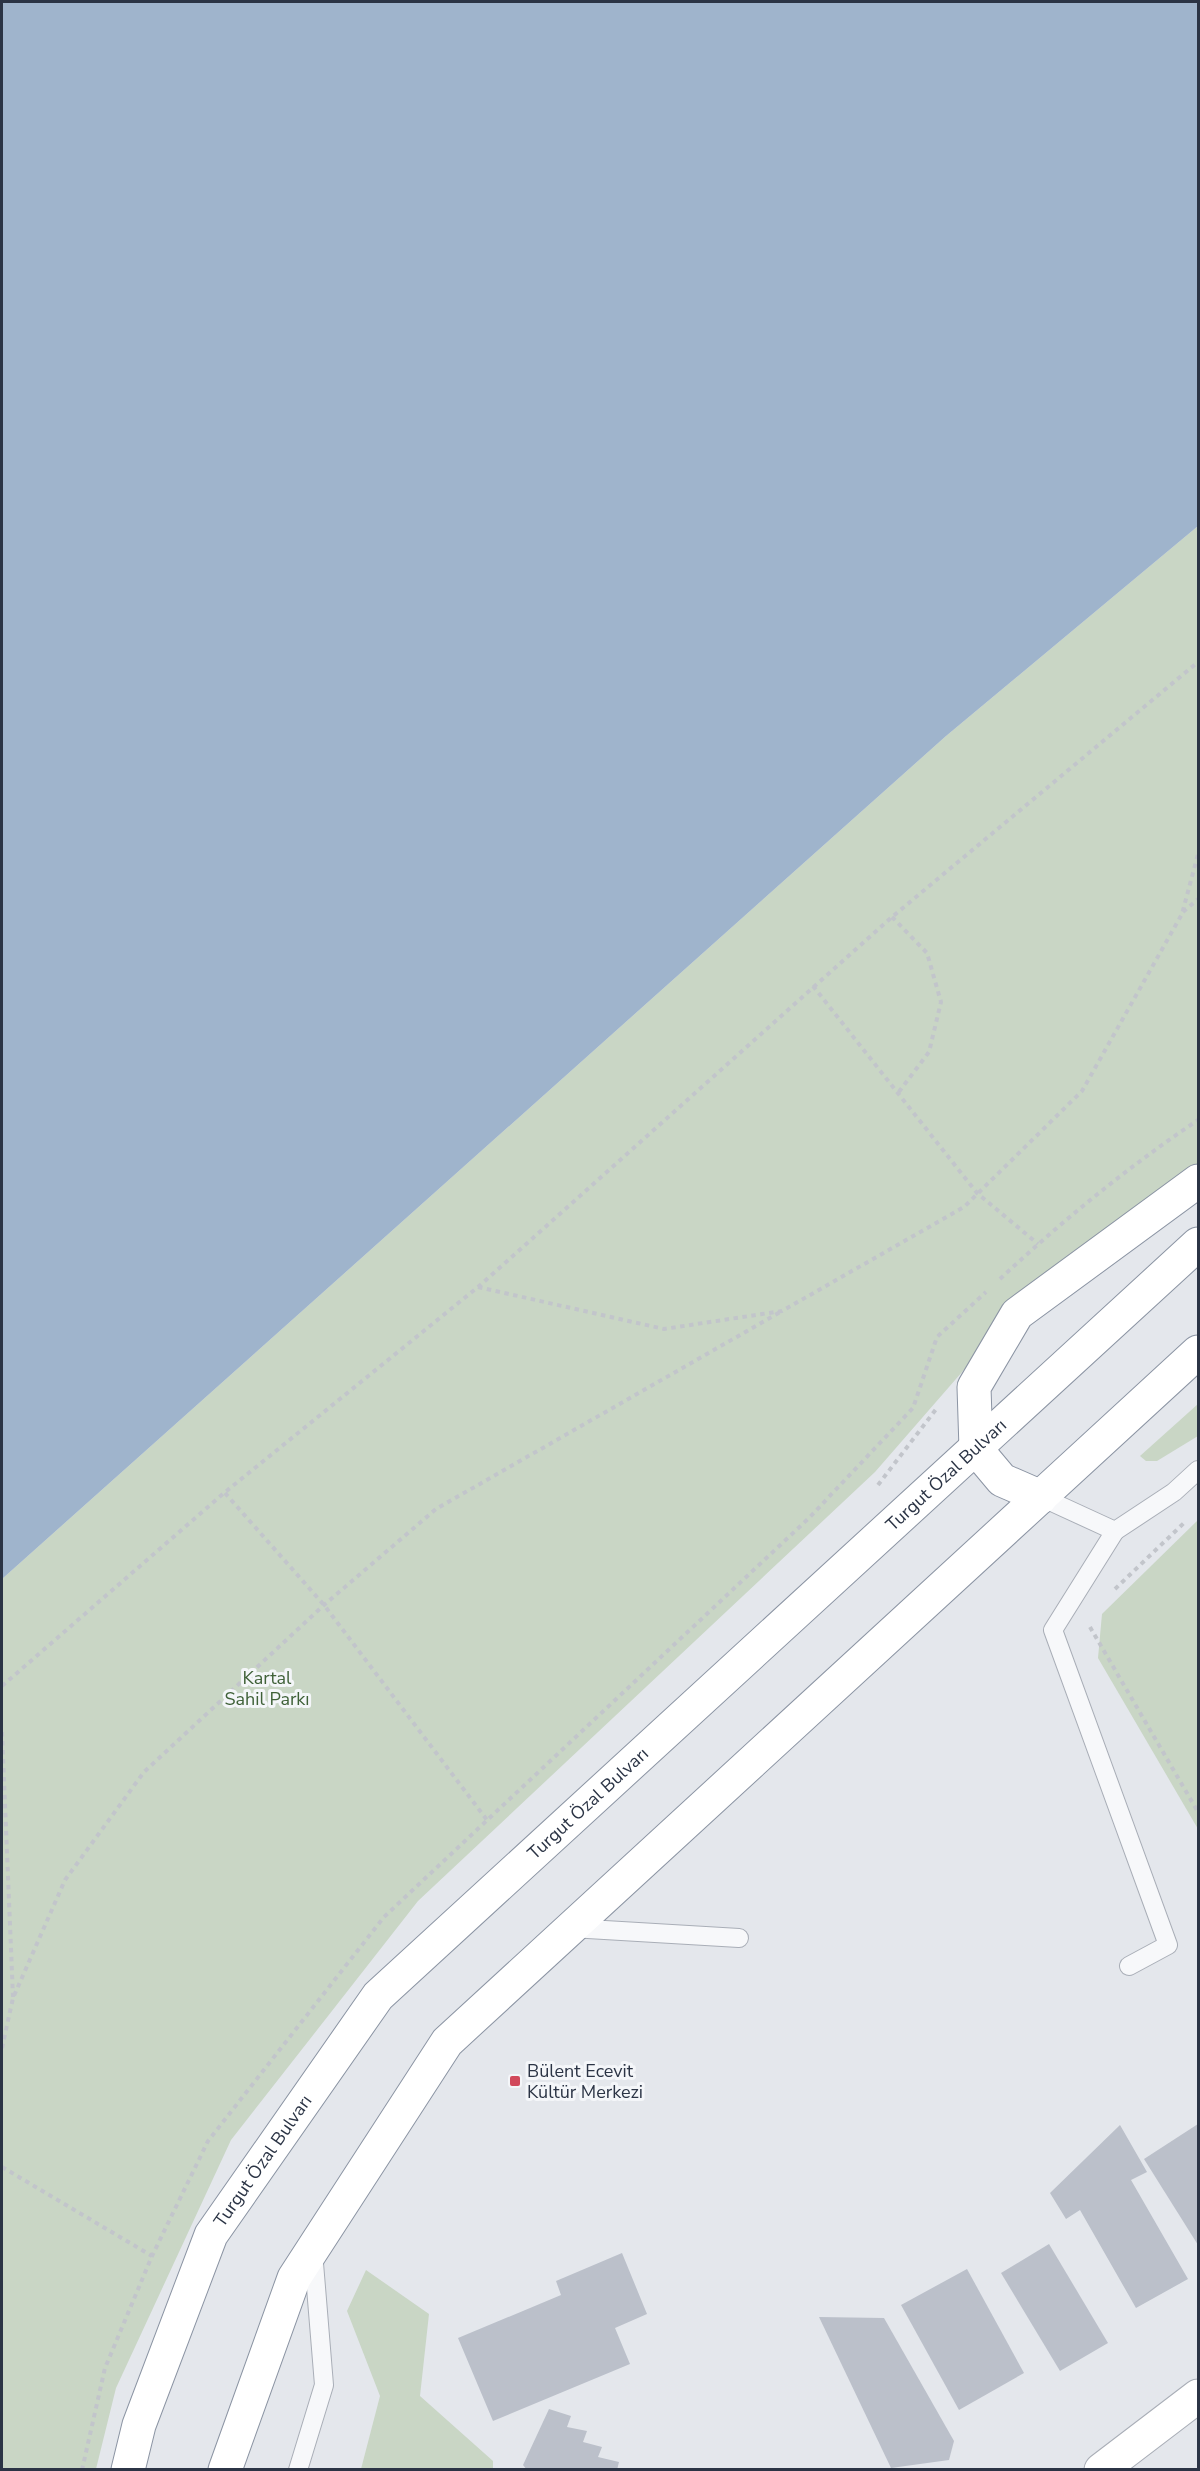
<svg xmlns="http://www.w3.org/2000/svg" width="1200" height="2471" font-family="'Nunito Sans',sans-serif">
	<rect width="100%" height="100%" fill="#e4e7ec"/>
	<g fill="#c9d6c5">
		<path d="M1198 526V1186L996 1333 875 1472 418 1901 231 2140 116 2388 96 2469H2V1579L946 736Z"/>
		<path d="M1198 1404V1436L1157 1461H1146L1140 1456Z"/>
		<path d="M1198 1520V1829L1098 1658 1102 1614Z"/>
		<path d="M366 2270 429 2314 420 2396 493 2461V2469H361L380 2396 347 2311Z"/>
	</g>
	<path fill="#9fb4cc" d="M2 2H1198V526L946 736 2 1579Z"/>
	<g fill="#bbc0ca">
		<path d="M1198 2124V2245L1144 2159Z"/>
		<path d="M1120 2125 1147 2172 1131 2180 1188 2279 1136 2308 1080 2210 1066 2219 1050 2193Z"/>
		<path d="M1049 2244 1108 2343 1060 2371 1001 2273Z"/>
		<path d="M622 2253 647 2314 615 2328 630 2364 493 2421 458 2338 561 2295 556 2281Z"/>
		<path d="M967 2269 1024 2373 959 2410 901 2305Z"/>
		<path d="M819 2317 884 2318 954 2441 949 2460 891 2468Z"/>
		<path d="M549 2409 571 2416 567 2427 587 2431 583 2442 602 2447 598 2457 619 2462 617 2470H527L523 2465Z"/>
	</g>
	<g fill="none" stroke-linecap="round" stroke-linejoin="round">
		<g stroke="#a9aeb7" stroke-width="20">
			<g id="lane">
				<path d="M1041 1497 1115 1531 1174 1492 1198 1470"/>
				<path d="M1115 1531 1053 1630 1168 1945 1129 1966"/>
				<path d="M571 1928 739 1938"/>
				<path d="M298 2470 324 2385 313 2251"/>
			</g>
		</g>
		<g stroke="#a9aeb7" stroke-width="35">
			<path id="secondary" d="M1101 2470 1198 2396"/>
		</g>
		<g stroke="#8b94a3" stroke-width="35">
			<g id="highway">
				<path d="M1041 1497 1002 1480 976 1449 974 1387 1017 1314 1198 1181"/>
				<path id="s1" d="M128 2470 139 2425 211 2235 378 1996 1198 1244"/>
				<path d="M225 2470 294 2278 447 2042 1198 1352"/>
			</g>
		</g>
		<g stroke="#c2c5cb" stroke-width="4" stroke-dasharray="4.5 4.5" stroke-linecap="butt">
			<path d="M1183 912 1198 899"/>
			<path d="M892 917 927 953 941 1002 929 1052 898 1093"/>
			<path d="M813 986 977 1193 1038 1244"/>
			<path d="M1000 1279C1062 1221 1128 1167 1198 1120"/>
			<path d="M478 1287 664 1329 782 1311 964 1207 1082 1091 1182 914 1198 854"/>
			<path d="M878 1485 937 1408"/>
			<path d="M225 1493 324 1605 487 1820"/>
			<path d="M1115 1589 1186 1521"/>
			<path d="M1090 1627 1198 1812"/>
			<path d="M2 1686 224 1493 478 1287 892 917 1198 662"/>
			<path d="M2 1732 13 1997"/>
			<path d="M2 2048 13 1998 65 1880 144 1772 324 1605 436 1509 782 1311"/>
			<path d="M2 2167 152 2256"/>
			<path d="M82 2470 105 2368 152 2256 208 2141 384 1917 809 1518 913 1408 937 1337 986 1292"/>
		</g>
		<use href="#lane" stroke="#f7f8fa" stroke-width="18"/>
		<use href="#secondary" stroke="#fff" stroke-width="33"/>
		<use href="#highway" stroke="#fff" stroke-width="33"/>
	</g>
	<rect fill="#d1495b" stroke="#f4f6f9" stroke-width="2" x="509" y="2075" width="12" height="12" rx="3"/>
	<g text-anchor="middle" stroke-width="6" stroke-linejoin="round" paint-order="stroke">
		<g font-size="18" fill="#2b3445" stroke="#f4f6f9">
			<text dy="6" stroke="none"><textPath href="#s1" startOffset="1312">Turgut Özal Bulvarı</textPath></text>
			<text dy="6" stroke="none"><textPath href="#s1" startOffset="826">Turgut Özal Bulvarı</textPath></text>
			<text dy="6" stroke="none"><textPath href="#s1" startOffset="340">Turgut Özal Bulvarı</textPath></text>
		</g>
		<g font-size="18" fill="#3f6138" stroke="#f4f6f9">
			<text x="267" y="1684">Kartal<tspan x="267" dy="21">Sahil Parkı</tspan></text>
		</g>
		<g font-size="18" fill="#2b3445" stroke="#f4f6f9" text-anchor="start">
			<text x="527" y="2077">Bülent Ecevit<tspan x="527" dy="21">Kültür Merkezi</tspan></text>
		</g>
	</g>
	<rect width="1200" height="2471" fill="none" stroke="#2b3445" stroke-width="6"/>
</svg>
